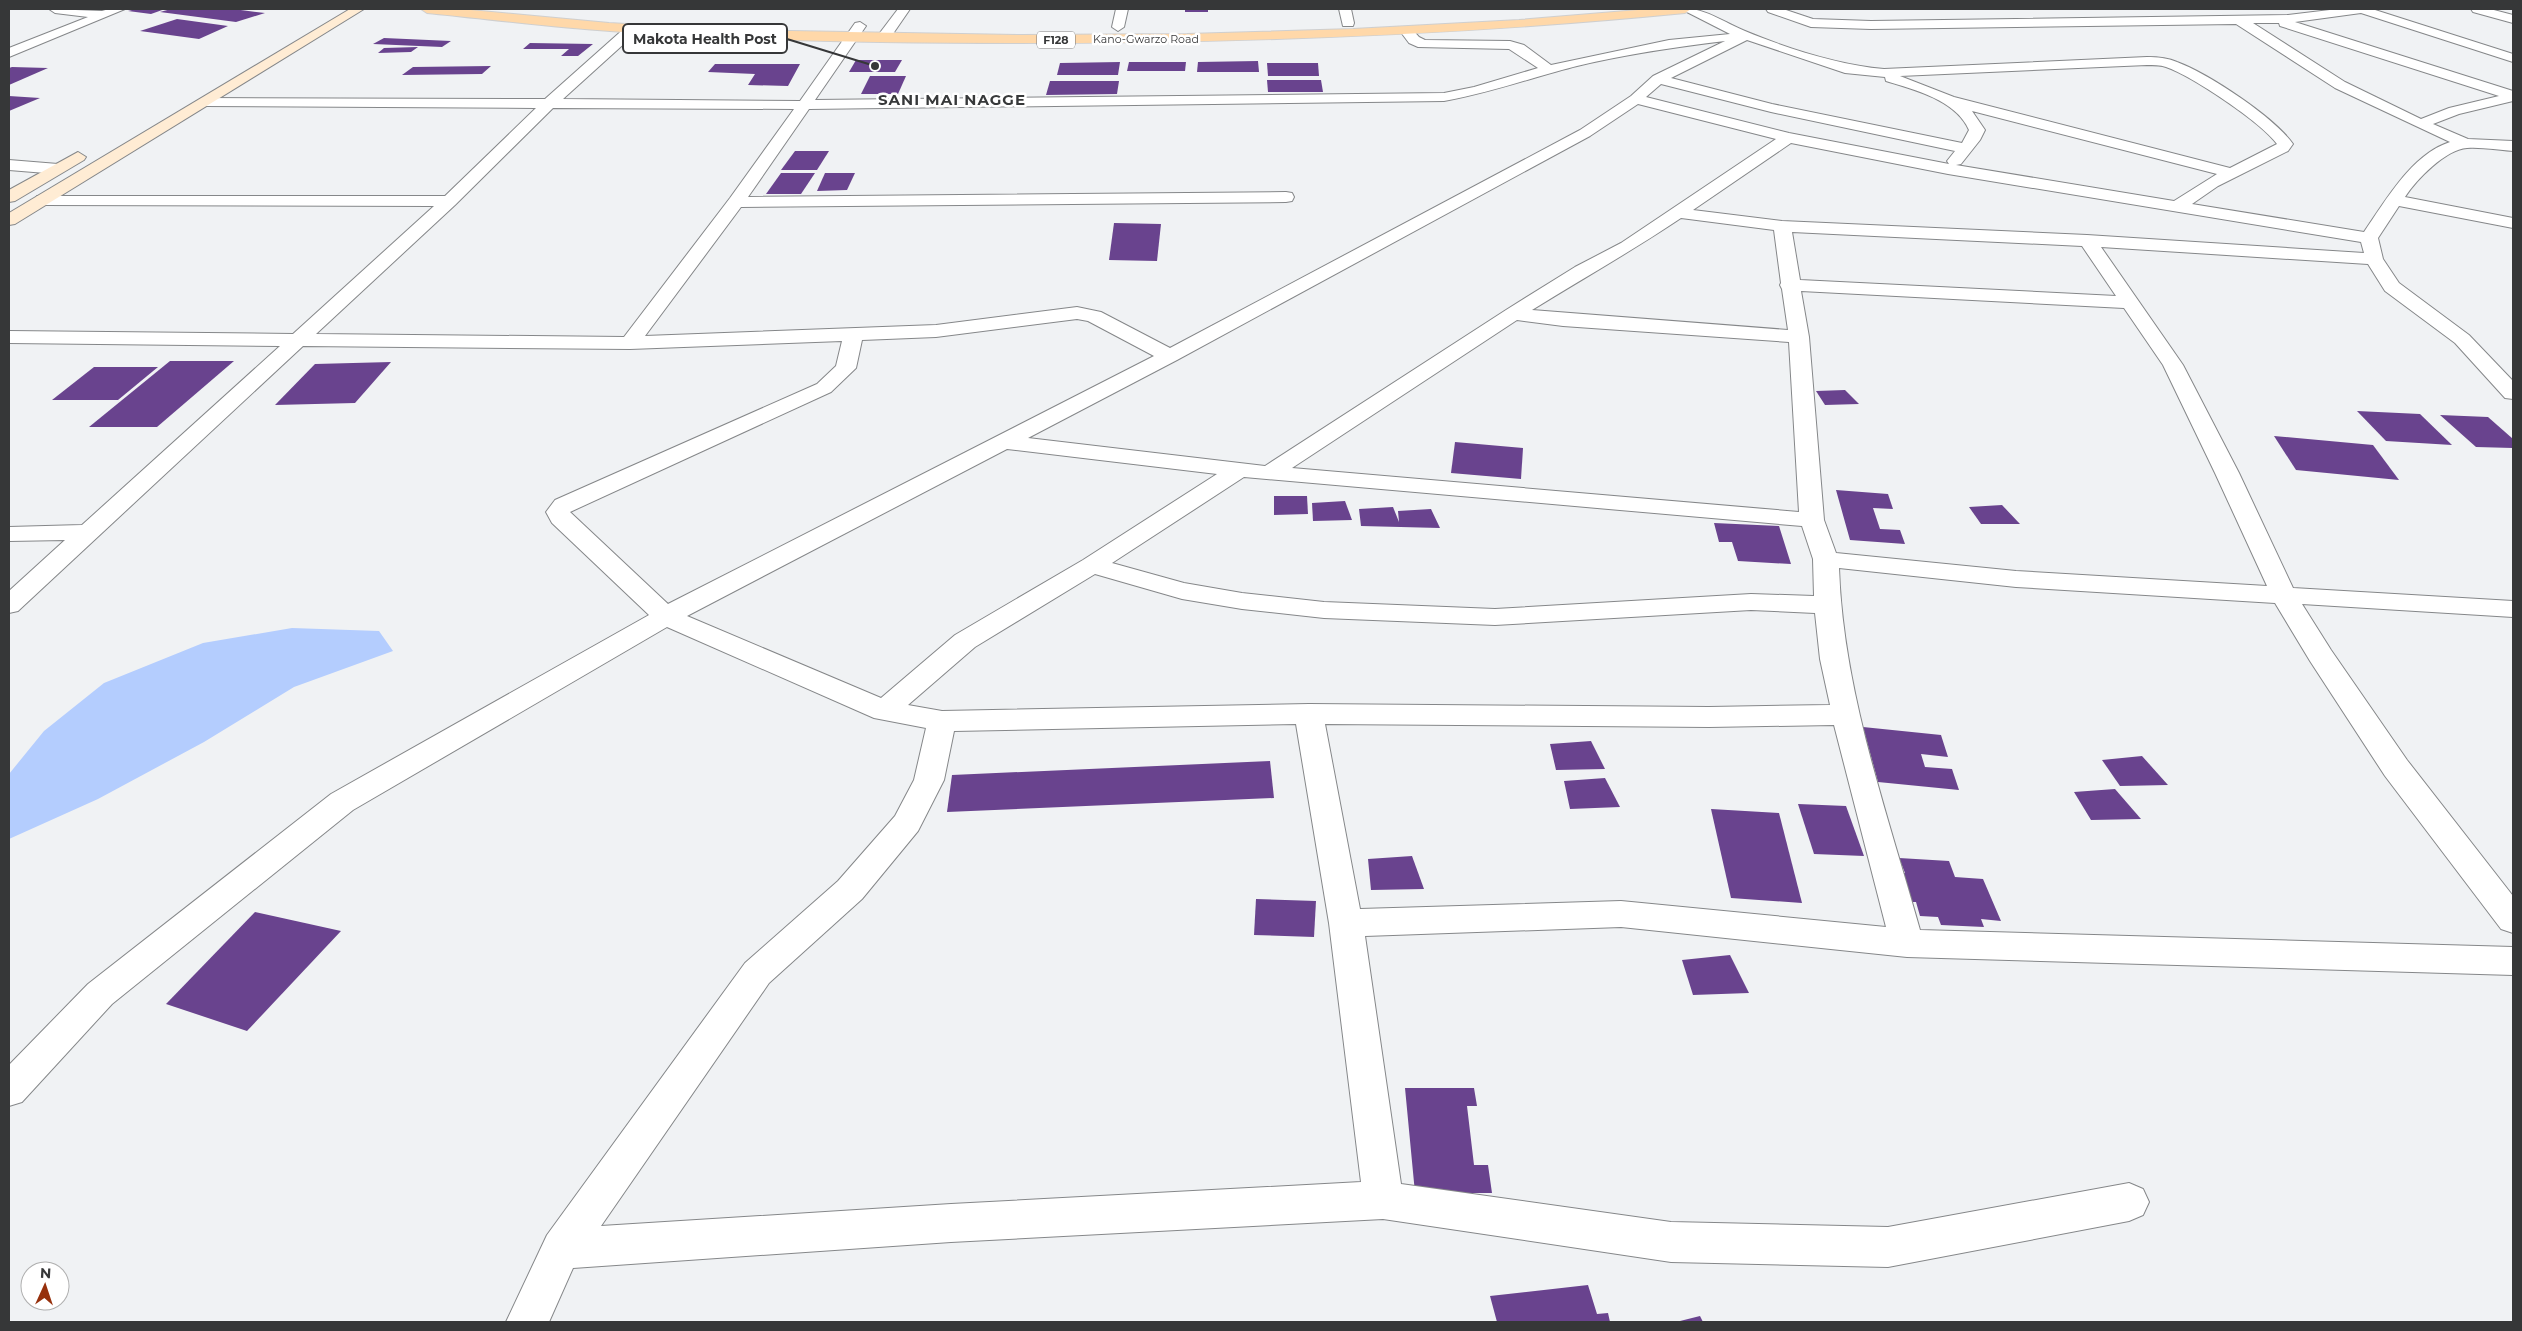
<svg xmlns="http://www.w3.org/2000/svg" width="2522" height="1331" font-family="Montserrat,sans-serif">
	<rect width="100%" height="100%" fill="#f0f2f4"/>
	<path fill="#b4cdfe" d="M292 628 379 631 393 651 294 687 204 742 98 799 9 839V774L44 731 104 683 203 643Z"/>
	<g fill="#69438e">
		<path d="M136 9H165L151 14 128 11Z"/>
		<path d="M171 9H233L265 13 236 22 160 12Z"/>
		<rect x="1185" y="9" width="23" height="3"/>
		<path d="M177 19 228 26 199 39 140 31Z"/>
		<path d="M384 38 451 41 442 47 373 44Z"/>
		<path d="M530 43 593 44 578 56H561L569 49H523Z"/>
		<path d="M418 47 411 52 378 53 384 48Z"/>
		<path d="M856 60H902L895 72H849Z"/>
		<path d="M1258 61 1259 72H1197L1198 62Z"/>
		<path d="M1120 62 1118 75H1057L1060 63Z"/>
		<path d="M1129 62H1186L1185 71H1127Z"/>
		<path d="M1267 63H1318L1319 76H1268Z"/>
		<path d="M715 64H800L788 86 748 85 755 74 708 72Z"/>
		<path d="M491 66 482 74 402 75 413 67Z"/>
		<path d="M12 67 48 68 9 85V68Z"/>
		<path d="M870 76H906L898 94H861Z"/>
		<path d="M1267 80H1321L1323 92H1268Z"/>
		<path d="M1050 81H1119L1117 94 1046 95Z"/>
		<path d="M9 96 40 98 9 111Z"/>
		<path d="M795 151H829L817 170H781Z"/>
		<path d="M781 173H815L801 194H766Z"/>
		<path d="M825 173H855L847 190 817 191Z"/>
		<path d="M1114 223 1161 224 1157 261 1109 260Z"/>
		<path d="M170 361H234L157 427H89Z"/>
		<path d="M391 362 355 403 275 405 315 364Z"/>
		<path d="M94 367H158L118 400H52Z"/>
		<path d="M1845 390 1859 404 1825 405 1816 391Z"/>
		<path d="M2357 411 2420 414 2452 445 2386 441Z"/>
		<path d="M2440 415 2488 417 2513 439V448L2476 447Z"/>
		<path d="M2274 436 2373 445 2399 480 2296 470Z"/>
		<path d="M1455 442 1523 448 1521 479 1451 473Z"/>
		<path d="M1836 490 1888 494 1893 509 1873 508 1880 529 1900 530 1905 544 1850 540Z"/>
		<path d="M1274 496H1307L1308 514 1274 515Z"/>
		<path d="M1345 501 1352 520 1313 521 1312 503Z"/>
		<path d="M2002 505 2020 524H1981L1969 507Z"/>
		<path d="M1393 507 1399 522 1398 511 1431 509 1440 528 1361 526 1359 509Z"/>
		<path d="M1714 523 1779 526 1791 564 1738 561 1732 542H1719Z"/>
		<path d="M1863 727 1941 735 1948 757 1921 754 1925 767 1952 769 1959 790 1878 782Z"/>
		<path d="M1591 741 1605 769 1556 770 1550 744Z"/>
		<path d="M2142 756 2168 785 2120 786 2102 760Z"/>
		<path d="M1270 761 1274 798 947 812 952 775Z"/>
		<path d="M1605 778 1620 807 1570 809 1564 781Z"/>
		<path d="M2115 789 2141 819 2091 820 2074 792Z"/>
		<path d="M1798 804 1846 806 1864 856 1814 854Z"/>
		<path d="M1711 809 1779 813 1802 903 1731 898Z"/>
		<path d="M1412 856 1424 889 1371 890 1368 859Z"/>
		<path d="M1899 858 1949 861 1955 877 1983 879 2001 921 1981 919 1984 927 1941 925 1938 917 1920 916 1916 902H1907L1896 873H1905Z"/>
		<path d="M1256 899 1316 901 1314 937 1254 935Z"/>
		<path d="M255 912 341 931 247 1031 166 1004Z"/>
		<path d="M1730 955 1749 993 1693 995 1682 960Z"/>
		<path d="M1405 1088H1474L1477 1106H1467L1474 1165H1488L1492 1193H1415Z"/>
		<path d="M1588 1285 1597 1314 1608 1313 1610 1322H1497L1490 1296Z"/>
		<path d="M1700 1316 1703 1322H1676Z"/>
	</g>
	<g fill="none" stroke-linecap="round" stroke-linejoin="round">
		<g stroke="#858789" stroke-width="2">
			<g id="street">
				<path d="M49 9 102 11 109 9H125L9 57V48L88 17 55 13Z"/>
				<path d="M898 9H910L888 41H878L876 38Z"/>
				<path d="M1116 9H1128L1124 27 1118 31 1112 27Z"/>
				<path d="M1339 9H1351L1354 23 1353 26H1343Z"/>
				<path d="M1681 9C1704 7 1723 22 1745 31 1786 48 1839 65 1884 69L2147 57C2157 57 2168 58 2177 62 2209 74 2274 117 2293 144L2288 151 2218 186 2192 204 2364 232C2386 200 2412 154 2450 142L2335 88 2236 24 1871 29 1811 27 1768 12 1766 9H1783L1813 19 1871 21 2288 15 2338 9H2372L2513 54V62L2361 13 2295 22 2513 91V101L2459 114 2433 124 2468 139 2513 141V151C2498 150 2482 147 2467 148 2446 149 2416 180 2405 197L2513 218V228L2399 206 2378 238 2383 259 2399 283 2469 335 2513 381V399L2505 398 2455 343 2385 291 2368 264 2101 247 2183 365 2239 473 2293 588 2513 601V617L2302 604 2331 650 2407 760 2513 896V933L2501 929 2385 776 2310 661 2275 603 2016 587 1839 568C1843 691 1887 812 1920 930L2513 947V975L1907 957 1621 927 1365 936 1401 1184 1671 1222 1888 1227 2129 1183 2143 1189 2149 1202 2143 1215 2129 1221 1888 1267 1671 1262 1383 1219 951 1242 573 1268 549 1322H506L547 1235 745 963 838 881 895 816 914 780 926 728 874 718 667 627 353 810 112 1004 22 1102 9 1106V1065L88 984 331 794 649 615 552 523 546 512 555 500 817 384 836 366 842 341 630 349 303 346 18 611 9 613V591L65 540 9 541V527L82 525 280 346 9 343V331L293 334 434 206 43 205 37 204 35 200 37 196H445L536 108 205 106 198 102 205 98 545 99 627 26 632 25 638 29 637 32 563 99 800 101 855 23 860 22 866 26 815 100 1444 93 1474 87 1538 68 1509 49 1418 47 1409 43 1400 31 1401 28H1411L1419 37 1425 40 1510 41 1524 45 1551 65 1669 40 1730 34ZM2253 23H2279L2280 26 2499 96 2449 108 2421 119 2345 82ZM1747 40 1845 73 1885 77 1886 81C1915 90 1956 100 1969 130L1962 143 1772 104 1671 78ZM1725 41 1653 76 1631 96 1580 130 1170 348 1101 312 1077 307 936 325 645 336 741 207 1286 202 1292 201 1294 197 1292 193 1286 192 748 197 809 109 1444 101C1490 93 1533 77 1577 66 1626 54 1676 47 1725 41ZM2147 65C2153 65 2160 65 2166 67 2192 76 2261 122 2277 144L2230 168 1954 97 1900 76ZM1661 84 1771 112 1955 151 1947 161 1949 164 1789 133 1646 97ZM1638 104 1776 139 1621 243 1575 267 1506 310 1265 466 1028 438 1177 360 1590 136ZM553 108 794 109 730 198 624 337 316 334 455 205ZM1972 111 2217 174 2174 201 1956 165 1961 164 1980 140 1985 130ZM1791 143 1948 174 2361 242 2364 253 2087 235 1782 221 1693 210ZM1681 218 1774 230 1781 283 1780 285 1782 289 1788 330 1532 310C1582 279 1632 251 1681 218ZM1792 232 2082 246 2116 296 1800 280ZM1801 291 2124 308 2163 365 2215 473 2267 586 2016 571 1836 553 1824 520 1809 337ZM1077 319 1088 321 1154 356 668 604 570 512 831 392 856 368 862 340 936 337ZM1517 320 1563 326 1789 342 1799 512 1292 468ZM1007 449 1217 474 1083 560 955 635 881 698 687 616ZM1244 477 1802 526 1813 559 1814 596 1751 594 1495 609 1324 602 1242 593 1184 583 1112 563ZM1095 574 1182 599 1242 609 1324 618 1495 625 1751 610 1815 613 1820 659 1830 705 1709 707 1309 704 942 711 908 705 975 647ZM1296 724 1329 923 1361 1182 951 1204 601 1226 769 983 862 899 918 831 944 780 954 731ZM1325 724 1709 727 1834 725 1886 927 1621 901 1360 909Z"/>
				<path d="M2471 9H2490L2513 15V23L2473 12Z"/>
				<path d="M9 160 58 164 66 169 58 174 9 170Z"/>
			</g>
		</g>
		<g stroke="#858789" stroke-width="2">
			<g id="secondary">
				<path d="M350 9H364L15 224 9 225V213Z"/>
				<path d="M78 152 86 157 84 160 15 201 9 202V190Z"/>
			</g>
		</g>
		<g stroke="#cfcfcf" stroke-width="2">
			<path id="primary" d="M421 9H460L609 23 731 30 1021 35 1187 34 1353 29 1519 20 1650 9H1691L1685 13C1462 35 1239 43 1015 43 880 43 744 41 610 31 549 27 488 19 427 13Z"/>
		</g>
		<use href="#street" fill="#fff" fill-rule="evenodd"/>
		<use href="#secondary" fill="#ffecd4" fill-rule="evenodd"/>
		<use href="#primary" fill="#ffd8a9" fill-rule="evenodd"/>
	</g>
	<g text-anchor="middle" stroke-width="5" stroke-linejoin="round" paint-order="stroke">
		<g font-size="11" fill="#363738" stroke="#fff">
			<text x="1146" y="43">Kano-Gwarzo Road</text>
		</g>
		<rect fill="#fff" stroke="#727374" stroke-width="1" x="1037" y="31.5" width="38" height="17" rx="4"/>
		<g font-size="11" font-weight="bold" fill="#363738">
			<text x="1056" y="44">F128</text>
		</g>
		<g font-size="15" font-weight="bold" letter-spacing="1" fill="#37393a" stroke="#fff">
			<text x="952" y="105">SANI MAI NAGGE</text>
		</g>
	</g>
	<path fill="none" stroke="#363738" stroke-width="2" d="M875 66L787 39"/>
	<circle fill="#363738" stroke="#fff" stroke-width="2" cx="875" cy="66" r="5"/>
	<rect fill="#fff" stroke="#363738" stroke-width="2" x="623" y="24" width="164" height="29" rx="5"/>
	<g font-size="14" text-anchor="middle" font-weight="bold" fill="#363738">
		<text x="705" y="44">Makota Health Post</text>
	</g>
	<rect width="2522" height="1331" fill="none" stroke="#363738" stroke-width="20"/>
	<g transform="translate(45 1286) rotate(3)"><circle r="24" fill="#ffffff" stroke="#afafaf"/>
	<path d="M0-4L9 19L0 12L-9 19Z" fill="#96300c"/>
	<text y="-8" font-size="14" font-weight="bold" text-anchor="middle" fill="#363738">N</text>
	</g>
</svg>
